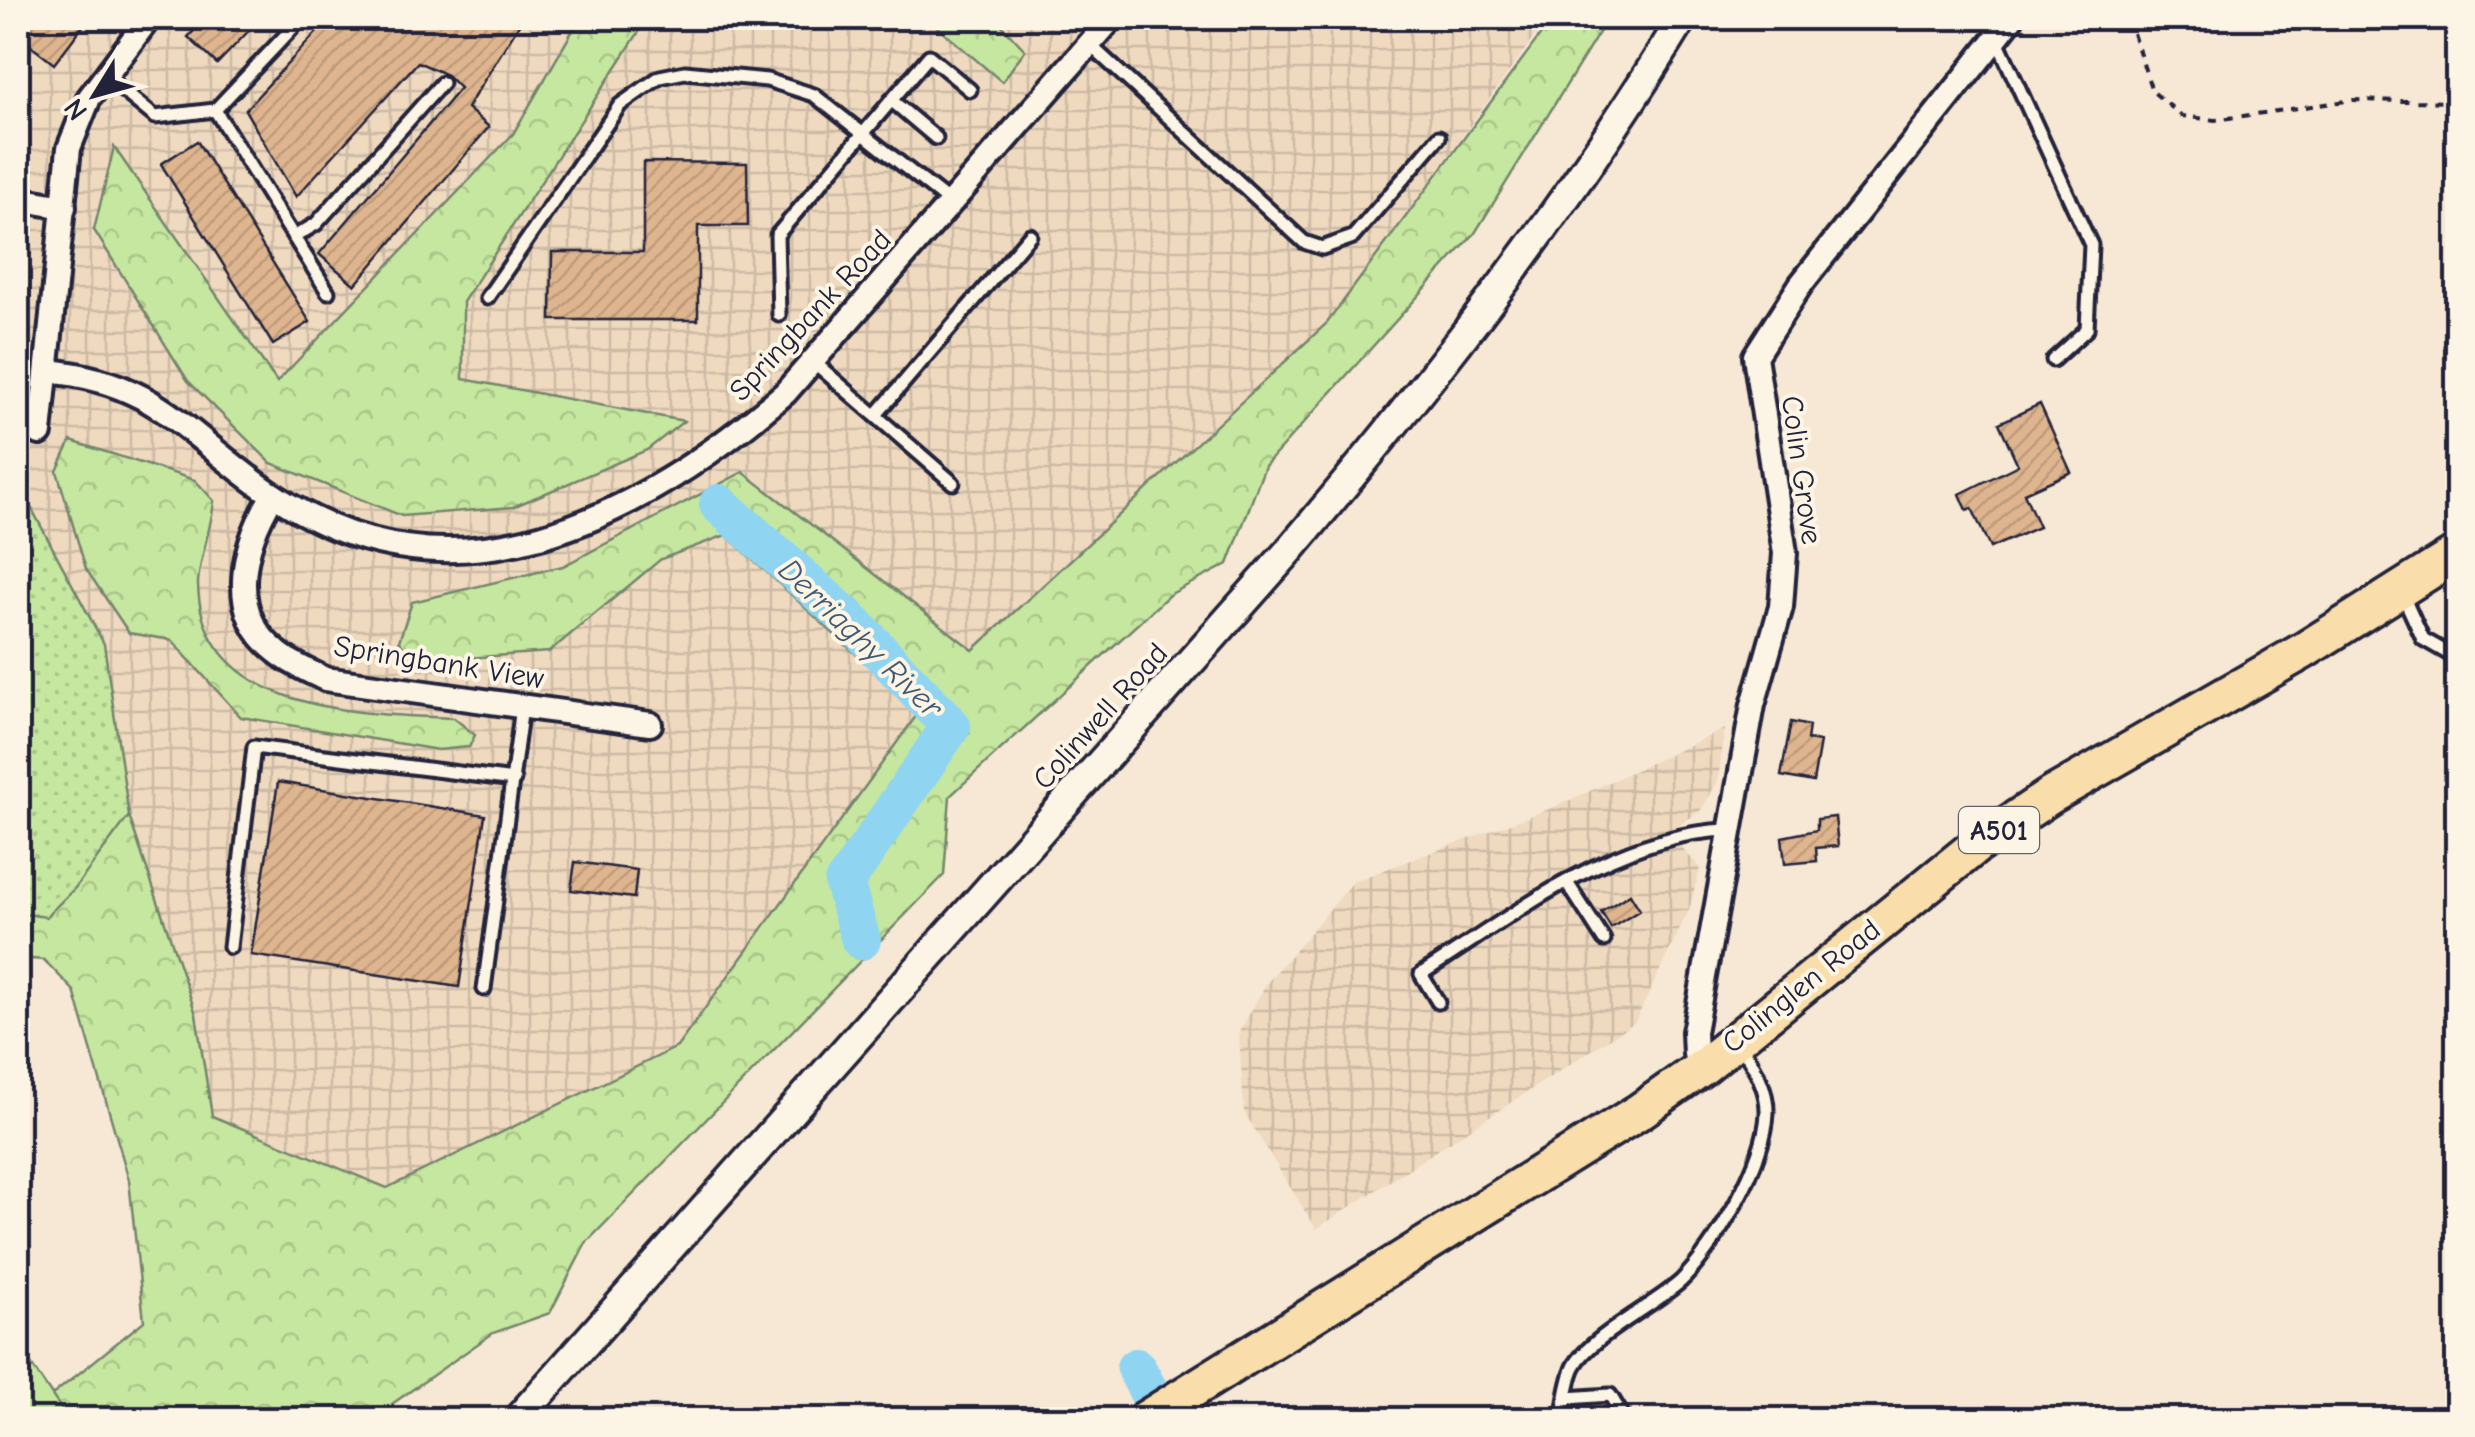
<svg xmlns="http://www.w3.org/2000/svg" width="2475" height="1437" font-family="'Comic Neue',sans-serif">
	<defs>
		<pattern id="industrial-grid" width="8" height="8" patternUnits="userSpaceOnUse" patternTransform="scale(2.5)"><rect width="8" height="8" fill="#efd9bf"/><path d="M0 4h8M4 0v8" fill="none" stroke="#cdbaa5"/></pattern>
		<pattern id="grass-dots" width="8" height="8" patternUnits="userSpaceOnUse" patternTransform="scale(2.5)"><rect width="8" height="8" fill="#c6e79f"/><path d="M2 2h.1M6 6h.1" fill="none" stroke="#aac68a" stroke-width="1.8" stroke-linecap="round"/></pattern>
		<pattern id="forest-crowns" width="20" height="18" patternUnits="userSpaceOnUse" patternTransform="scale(2.5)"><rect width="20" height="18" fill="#c6e79f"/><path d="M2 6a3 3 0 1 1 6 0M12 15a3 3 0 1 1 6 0" fill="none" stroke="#aac68a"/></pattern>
		<pattern id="building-hatch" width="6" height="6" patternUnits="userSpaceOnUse" patternTransform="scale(2.5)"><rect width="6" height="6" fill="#deb58e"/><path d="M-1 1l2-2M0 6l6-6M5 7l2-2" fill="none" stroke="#be9b7b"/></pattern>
	</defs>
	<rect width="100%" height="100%" fill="#f6e8d4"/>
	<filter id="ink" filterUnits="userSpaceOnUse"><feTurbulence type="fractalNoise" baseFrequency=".01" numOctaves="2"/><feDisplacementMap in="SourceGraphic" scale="20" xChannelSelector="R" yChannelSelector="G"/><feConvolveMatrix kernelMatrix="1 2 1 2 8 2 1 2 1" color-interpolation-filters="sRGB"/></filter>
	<g filter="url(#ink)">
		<g fill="url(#industrial-grid)">
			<path d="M18 18H1548L1327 323 973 650 920 712 677 1047 387 1188 212 1116 196 1014 129 816 104 644 18 483Z"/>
			<path d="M1725 729 1718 781 1701 810 1677 827 1681 847 1700 868 1689 910 1635 1022 1316 1229 1244 1112 1239 1032 1266 984 1354 881 1557 806Z"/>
		</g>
		<path fill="url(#grass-dots)" stroke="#74846d" stroke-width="2.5" d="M18 483 104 644 129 816 63 948 18 946Z"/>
		<g fill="url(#forest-crowns)" stroke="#74846d" stroke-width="2.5">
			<path d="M580 18H648L463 302V379L684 421 647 450 513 507 402 516 271 463 188 381 94 230 114 147 277 382 513 134Z"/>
			<path d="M927 18H995L1025 50 1002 82Z"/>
			<path d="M1553 18H1608L1475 233 1265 466 1228 564 1169 595 950 796 944 875 586 1243 550 1313 493 1333 392 1404 390 1419H68L51 1396 144 1321 129 1180 74 991 44 960 18 958V913L46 917 75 888 129 816 196 1014 212 1116 387 1188 677 1047 919 712 726 535 661 559 549 652 414 662 399 641 412 602 563 566 743 472 973 650 1327 323Z"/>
			<path d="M71 441 195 480 214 501C212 526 198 564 198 584 201 713 360 714 454 718L475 735 469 747 438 750 241 717 171 640 129 633 86 569 57 471Z"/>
		</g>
		<path fill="#c6e79f" stroke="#74846d" stroke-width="2.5" d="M18 1345 68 1419H18Z"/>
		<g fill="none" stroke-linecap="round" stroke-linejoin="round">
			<g stroke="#8fd5f1" stroke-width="40">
				<path d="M719 504 853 623 951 726 844 883 861 940"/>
				<path d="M1136 1368 1164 1420"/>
			</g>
		</g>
		<g fill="url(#building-hatch)" stroke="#22223b" stroke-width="2.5">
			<path d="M18 18H89L54 64 18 36Z"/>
			<path d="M206 18H261L217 64 188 37Z"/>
			<path d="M330 18H523L467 108 489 127 355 285 319 254 460 88 447 75 418 62 296 197 245 110Z"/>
			<path d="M197 141 310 322 273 345 161 164Z"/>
			<path d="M643 162 747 163 748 226H698V320H551L552 252H643Z"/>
			<path d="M2040 404 2071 472 2024 493 2039 527 1990 548 1972 508 1967 510 1960 494 2018 465 1999 423Z"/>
			<path d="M1791 722 1809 726 1807 740 1820 742 1813 782 1781 776Z"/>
			<path d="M278 782 485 815 459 987 251 955Z"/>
			<path d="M1835 817 1838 846 1816 848 1817 861 1785 864 1782 837 1817 830V819Z"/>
			<path d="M575 862 637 870 634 898 571 890Z"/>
			<path d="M1630 894 1640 910 1611 928 1601 912Z"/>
		</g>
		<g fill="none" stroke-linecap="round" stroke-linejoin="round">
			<g stroke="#22223b" stroke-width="19">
				<g id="service">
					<path d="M1996 38 2091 245 2087 329 2053 360"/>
					<path d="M1089 44 1304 242 1322 248 1353 237 1439 137"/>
					<path d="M104 75 155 117 215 110 328 292"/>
					<path d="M891 100 936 138"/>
					<path d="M215 110 302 18"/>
					<path d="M294 237 316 224 442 83"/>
					<path d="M487 298 620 105 660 77 685 72 767 80 814 95 953 205"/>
					<path d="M779 315 777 235 929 56 970 90"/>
					<path d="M815 363 953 483"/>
					<path d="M876 415 1030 235"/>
					<path d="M2402 593 2423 639 2458 659"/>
					<path d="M1568 884 1604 940"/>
					<path d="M230 947 254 747 514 780"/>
					<path d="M484 989 522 707"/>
					<path d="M1438 1002 1421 974C1514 915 1614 834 1728 830"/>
					<path d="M1567 1398 1610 1395 1625 1420"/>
					<path d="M1562 1420C1565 1404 1567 1382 1574 1367 1589 1337 1655 1305 1681 1281 1715 1248 1765 1162 1767 1113 1768 1088 1753 1063 1739 1044"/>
				</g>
			</g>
			<g stroke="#22223b" stroke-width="30">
				<g id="minor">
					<path d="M18 199 64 207"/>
					<path d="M47 371C158 381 186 435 269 492 450 617 638 520 785 393L1112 18"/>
					<path d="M40 433 69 148 89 98 149 18"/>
					<path d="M273 495C244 543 224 611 277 652 291 664 309 671 325 679L650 724"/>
					<path d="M1704 1066 1695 1054 1694 1032 1753 705 1781 607 1785 553 1755 356 1801 284 2012 18"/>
				</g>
			</g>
			<g stroke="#22223b" stroke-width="35">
				<path id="tertiary" d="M517 1420 1288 552C1432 382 1567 209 1683 18"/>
			</g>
			<g stroke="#22223b" stroke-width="42">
				<path id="primary" d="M1144 1420 1640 1111 1704 1066 1977 845 2050 796 2303 651 2458 553"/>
			</g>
			<path stroke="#22223b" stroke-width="4" stroke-dasharray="8 8" stroke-linecap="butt" d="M2128 18 2152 91 2182 116 2215 120 2353 100 2458 102"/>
			<use href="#service" stroke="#fcf5e5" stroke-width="11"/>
			<use href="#minor" stroke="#fcf5e5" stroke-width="22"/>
			<use href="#tertiary" stroke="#fcf5e5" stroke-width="28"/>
			<use href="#primary" stroke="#f9deab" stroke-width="35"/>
		</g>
	</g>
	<g text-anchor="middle" stroke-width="8" stroke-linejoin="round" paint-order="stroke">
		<rect fill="#fcf5e5" stroke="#63616e" stroke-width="2.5" x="1959" y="807" width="80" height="46" rx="8"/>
		<g font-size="28" font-weight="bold" fill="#22223b">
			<text x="1999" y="840">A501</text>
		</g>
		<g font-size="30" fill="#22223b" stroke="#fcf5e5">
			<text transform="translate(810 315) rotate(-47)" y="10">Springbank Road</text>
			<text transform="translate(1802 470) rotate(82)" y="10">Colin Grove</text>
			<text transform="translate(439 662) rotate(9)" y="10">Springbank View</text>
			<text transform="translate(1100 716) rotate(-48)" y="10">Colinwell Road</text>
			<text transform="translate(1801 986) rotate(-39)" y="10">Colinglen Road</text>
		</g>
		<g font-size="32" font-style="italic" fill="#435872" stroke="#fcf5e5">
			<text transform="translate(861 638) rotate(44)" y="11">Derriaghy River</text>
		</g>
	</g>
	<rect width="2475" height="1437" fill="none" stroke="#fcf5e5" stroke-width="60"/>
	<rect x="30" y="30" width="2415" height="1377" fill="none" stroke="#22223b" stroke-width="4" filter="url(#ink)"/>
	<g transform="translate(95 95) rotate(233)" stroke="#fcf5e5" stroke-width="8" paint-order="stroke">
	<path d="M0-8L18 38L0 25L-18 38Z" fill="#22223b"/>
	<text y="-15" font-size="28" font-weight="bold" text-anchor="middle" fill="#22223b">N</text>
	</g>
</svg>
